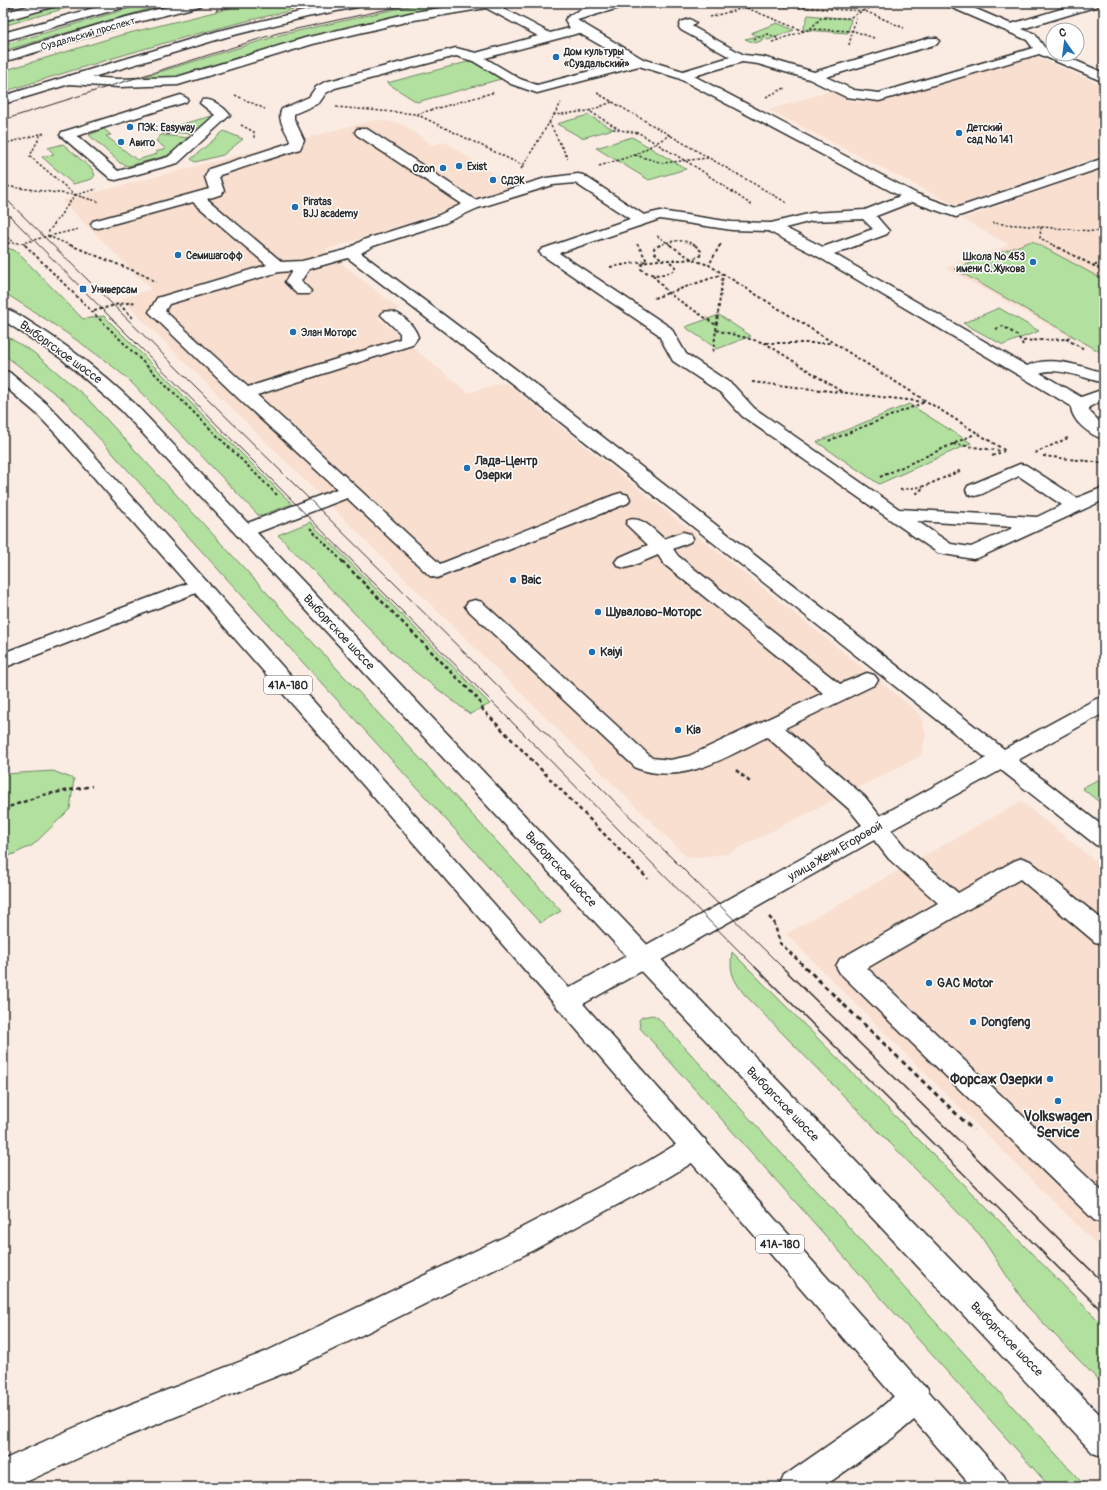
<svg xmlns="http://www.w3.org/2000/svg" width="1107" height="1490" font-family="Pangolin,sans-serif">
	<rect width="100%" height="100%" fill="#fbece3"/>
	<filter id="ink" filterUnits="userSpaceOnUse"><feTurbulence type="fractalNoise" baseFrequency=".025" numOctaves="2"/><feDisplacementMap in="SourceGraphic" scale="8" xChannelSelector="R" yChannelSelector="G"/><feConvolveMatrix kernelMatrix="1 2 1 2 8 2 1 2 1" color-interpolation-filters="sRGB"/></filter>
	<g filter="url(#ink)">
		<g fill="#f8dfd0">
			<path d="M1035 56 1104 86V155L957 206 769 110 830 91 855 102H880Z"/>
			<path d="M381 120 402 124 432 145 445 142 516 188 325 250 399 309 377 317 468 393 497 384 506 383 912 707 921 717 926 734 921 756 727 854 688 858 121 299 151 289 62 201 366 122Z"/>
			<path d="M1104 168V355L945 268 1009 245 962 219Z"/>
			<path d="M1021 801 1104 868V1252L786 934Z"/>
		</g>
		<g fill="#b2e09f" stroke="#6e8665">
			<path d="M64 3H84L3 26V20Z"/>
			<path d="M148 3H170L3 51V45Z"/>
			<path d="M251 3H281L293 10C195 32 99 62 3 92V71L121 35Z"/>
			<path d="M423 3H460L462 5 357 25 179 76 168 78 133 80 280 35Z"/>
			<path d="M808 15 851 19 848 33 803 30Z"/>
			<path d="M777 23 794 30 768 40 763 37 761 39 764 40 755 43 745 39 758 36 751 33Z"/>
			<path d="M471 61 501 79 417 102 387 83Z"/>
			<path d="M588 115 613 129 582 138 557 124Z"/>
			<path d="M212 116 215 118 198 134 164 132 167 128Z"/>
			<path d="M104 129 111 135 106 136 137 160 157 154 155 152 166 149 156 141 161 135 189 138 176 150 166 156 128 166 120 163 89 135Z"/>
			<path d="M224 131 243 139 223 155 195 162 191 159Z"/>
			<path d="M632 137 686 169 649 180 596 148Z"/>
			<path d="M63 144 92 169 95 175 92 179 73 184 42 157 54 154 48 148Z"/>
			<path d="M1032 241 1104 280V354L955 269Z"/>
			<path d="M3 247 14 250 19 254 83 319 104 316 292 504 259 516 127 378C88 346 46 319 3 292Z"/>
			<path d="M999 308 1039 331 1003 345 963 323Z"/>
			<path d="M719 315 751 336 717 349 685 327Z"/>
			<path d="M3 334 33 352 85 396 561 911 540 923 85 423 66 402 3 354Z"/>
			<path d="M909 404 971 443 879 484 817 442Z"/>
			<path d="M310 522 490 704 470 714 401 661 278 535Z"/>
			<path d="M53 771 74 779 70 809 33 845 3 859V774Z"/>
			<path d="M1097 780 1104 785V806L1082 788Z"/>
			<path d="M732 952 1104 1326V1386L1026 1305 980 1235 744 994C733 979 729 972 732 952Z"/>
			<path d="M653 1015 658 1018 1086 1487H1050L640 1028 639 1020 642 1017Z"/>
		</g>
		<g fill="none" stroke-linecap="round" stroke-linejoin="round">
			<g stroke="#2b2b2b" stroke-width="3">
				<g id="minor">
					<path d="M3 3H15L13 6 3 9Z"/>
					<path d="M474 3H502L499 6 550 33 570 28 565 20C575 6 612 3 628 3L626 6 577 20 643 59 683 71 730 57 681 30 679 27 681 22 690 19 696 23 692 26 693 27 744 55 763 57 814 72 929 38H937L939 41 937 44 826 77 854 90 879 93 1033 48 1027 40 948 6 946 3H962L1011 24 1081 3H1100L1098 6 1022 29 1035 34 1044 47 1053 51V54H1060L1104 73V82L1039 54 879 101 846 97 809 79 758 64 742 62 694 76 917 194 956 208 1104 158V167L956 217 912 202 876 216 889 231 887 234 834 254 1027 366C1051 355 1080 366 1104 373V383C1087 379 1056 366 1040 373L1081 397 1104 389V400L1089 407V411L1104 426V439C1091 436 1071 421 1071 406L817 256 768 231 732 230 660 219 559 253 671 328 686 354 733 385 754 408 899 509 1037 517 1062 505 1019 476 982 494 975 496 968 494 966 490 968 486 1020 464 1026 465 1077 498 1104 487V500L980 557 973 559 938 553 742 416 721 393 673 361 658 334 542 255 539 252 542 249 630 219 575 183 553 185 478 208 445 223 373 246 361 253 518 371 1004 749 1096 699 1104 697V713L1018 760 1104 827V847L1096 845 1001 770 891 830 905 847 958 893 1014 861 1022 858 1030 861 1104 921V944L1095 942 1020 879 867 968 1104 1193V1224L1094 1220 840 973 836 966 840 959 938 903 889 859 874 840 576 1008 567 1011 558 1008 554 1001 558 994 862 825 849 809 767 737C725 757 684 786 636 768L468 610 465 606 468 602 475 600 482 602 652 758 670 760 689 756 823 693 664 564 658 555 632 566 625 568 618 566 615 562 618 558 648 545 626 524 628 520C643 516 653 530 664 539L683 532 690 534 693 538 690 542 673 549 678 556 840 684 867 673 874 675 878 680 874 685 785 728 865 797 880 816 986 758 506 379 348 258 309 269 301 281 311 291 309 294H297L285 282 292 271 279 272 169 304 165 311 248 387 400 339V333L381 315 383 312C397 308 414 324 418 337L412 345 257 395 440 564 614 495 621 493 628 495 630 499 628 503 437 578 430 576 347 498 251 535 244 537 237 535 234 531 237 527 337 489 238 398 149 312 157 298 267 265 193 202 98 228 93 227 91 224 93 221 209 189 205 177 209 169 289 143 290 140C286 131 276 118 282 109L309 97 316 87 325 82 456 48 476 53 538 36 486 8 414 20 313 44 178 85 119 87 68 84 62 80 68 76 119 79 177 77 305 38 414 12ZM579 33 628 61 537 85 520 79 485 58ZM456 56 473 61 511 84 537 93 639 66 678 78 900 196 865 210 812 213 771 223 732 222 660 211 644 215 583 175 578 174 546 178 475 200 367 129H357L355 132 357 135 462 204 435 217 363 240 346 250 302 261 282 262 207 199 222 194 224 191 219 177 220 175 300 149 304 140 294 119V114L319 103 326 93 335 88ZM863 219 873 229 823 247 785 228 812 221ZM917 521 1015 527 971 547 951 544Z"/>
					<path d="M181 95 188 99 186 102 77 136 118 171 168 157 215 115 200 103 202 100C212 98 224 107 230 115L178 163 116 180 111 179 60 135 62 132Z"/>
					<path d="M199 579 206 581 209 585 206 589 3 668V653Z"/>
					<path d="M695 1135 705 1139 709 1147 705 1155 667 1178 524 1255 287 1372 120 1439 15 1487H3V1460L98 1417 265 1352 504 1237 647 1162 685 1139Z"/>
					<path d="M916 1383 927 1387 931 1398 927 1409 894 1437 823 1487H779L784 1476 872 1415 905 1387Z"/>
				</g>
			</g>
			<g stroke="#2b2b2b" stroke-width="3">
				<g id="major">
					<path d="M39 3H58L56 6 3 21V13Z"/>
					<path d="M112 3H131L129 6 3 41V33Z"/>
					<path d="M182 3H202L200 6 119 27 3 62V54L111 21Z"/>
					<path d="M339 3H363L357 7 307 17 226 37 3 104V96L218 31Z"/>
					<path d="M3 308C14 311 24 318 33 324 69 346 102 373 133 402L653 951 1104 1419V1457L1093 1453 635 965 121 410 62 359 3 320Z"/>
					<path d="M3 371 9 372 48 405 68 426 1004 1476 1009 1487H972L558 1008 56 434 36 413 3 385Z"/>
				</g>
			</g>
			<g stroke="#2b2b2b" stroke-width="1.5" stroke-dasharray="2.5 2" stroke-linecap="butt">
				<path d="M747 8 803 31"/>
				<path d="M216 10 245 3"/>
				<path d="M710 17 755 5 865 11 904 28"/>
				<path d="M810 29 854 31 874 38"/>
				<path d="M754 39 768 34 779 39"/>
				<path d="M772 42 810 29 821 18H849L874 5"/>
				<path d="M849 45 856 17"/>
				<path d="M597 93 787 203"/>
				<path d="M235 95 265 109"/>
				<path d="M766 97 785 88"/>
				<path d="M612 102 589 111 619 129"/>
				<path d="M336 107 416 114 524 166"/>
				<path d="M417 114 495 92"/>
				<path d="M553 115 589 111"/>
				<path d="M549 122 568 159"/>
				<path d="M241 125 254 132V138"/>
				<path d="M613 129 639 133 699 169 753 206"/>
				<path d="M162 133 169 134"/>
				<path d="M3 144 40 134"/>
				<path d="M635 155 663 163 709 158"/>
				<path d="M599 166 635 155 670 135"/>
				<path d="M521 169 561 103"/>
				<path d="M3 186 75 195 100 202"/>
				<path d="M75 195 97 189"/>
				<path d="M992 223 1104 232"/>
				<path d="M1041 227 1040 238 1055 246"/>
				<path d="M3 235 14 242"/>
				<path d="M48 236 72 246"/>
				<path d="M49 236 79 229"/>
				<path d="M657 236 672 246"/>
				<path d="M3 243H23L48 236 49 231 75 195 30 156 41 134 45 133"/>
				<path d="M23 243 26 246"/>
				<path d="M637 244 638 246"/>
				<path d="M658 246C671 240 684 238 696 246"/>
				<path d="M720 246 721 244"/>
			</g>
			<g stroke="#2b2b2b" stroke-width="2" stroke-dasharray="3 2.5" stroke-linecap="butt">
				<path d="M25 245 277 495"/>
				<path d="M70 245 144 275 156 282"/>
				<path d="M660 245 654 248 655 253 661 259"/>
				<path d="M670 245 693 260 709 265"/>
				<path d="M720 245 709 265 1006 451"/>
				<path d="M1053 245 1104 271"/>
				<path d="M670 262 675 266V270C663 276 652 277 641 269L642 264C661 255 679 265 700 256L701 251 695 245"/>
				<path d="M1094 265 1104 264"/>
				<path d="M610 267 647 261 638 245"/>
				<path d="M653 275 668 293 716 325"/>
				<path d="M654 298 723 274 713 353"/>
				<path d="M119 304 134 319"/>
				<path d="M94 311 119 304 136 302"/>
				<path d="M996 329 1003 326 1018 336 1023 345"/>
				<path d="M716 330 765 343 842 392"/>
				<path d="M1066 339 1084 349"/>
				<path d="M1023 341 1065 339 1072 336"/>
				<path d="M766 343H831"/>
				<path d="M752 382 925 402 828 441"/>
				<path d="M953 444 1001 451"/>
				<path d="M1035 453 1070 437"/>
				<path d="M992 456 1004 451"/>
				<path d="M1043 456 1104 463"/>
				<path d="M880 477 975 434"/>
				<path d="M900 490 925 486 962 470"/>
				<path d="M916 494 924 487"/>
				<path d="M310 528 343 562"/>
			</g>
			<g stroke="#2b2b2b" stroke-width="2.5" stroke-dasharray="4 3" stroke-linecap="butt">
				<path d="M342 561 479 700 483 710 648 879"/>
				<path d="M736 770 750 782"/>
				<path d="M3 809 43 795 92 786"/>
				<path d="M769 917 774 922 780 943 806 968"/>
			</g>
			<path stroke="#2b2b2b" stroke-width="3" stroke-dasharray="5 4" stroke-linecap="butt" d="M805 967 973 1130"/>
			<use href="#minor" fill="#fff" fill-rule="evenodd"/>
			<use href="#major" fill="#fff" fill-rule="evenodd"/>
			<g stroke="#2b2b2b" stroke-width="1">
				<path d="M3 120 278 33 416 3"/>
				<path d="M3 196 783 968"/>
				<path d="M3 209 756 968"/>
			</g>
			<g stroke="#2b2b2b" stroke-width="1.5">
				<path d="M755 967 1104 1313"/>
				<path d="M782 967 1104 1283"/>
			</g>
		</g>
	</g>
	<g fill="#1f6fb2" stroke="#fff" stroke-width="1.5">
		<circle cx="556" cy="57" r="4"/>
		<circle cx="130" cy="127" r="4"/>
		<circle cx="959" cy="133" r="4"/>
		<circle cx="121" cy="142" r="4"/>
		<circle cx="459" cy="166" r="4"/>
		<circle cx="443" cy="168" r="4"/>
		<circle cx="493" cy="180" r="4"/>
		<circle cx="295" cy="207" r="4"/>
		<circle cx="178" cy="255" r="4"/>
		<circle cx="1033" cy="262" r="4"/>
		<rect x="79" y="285" width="8" height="8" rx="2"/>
		<circle cx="293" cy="332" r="4"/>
		<circle cx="467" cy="468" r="4"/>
		<circle cx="513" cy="580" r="4"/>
		<circle cx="598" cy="612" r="4"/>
		<circle cx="592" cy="652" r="4"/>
		<circle cx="678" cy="730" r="4"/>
		<circle cx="929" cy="983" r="4"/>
		<circle cx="973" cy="1022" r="4"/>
		<circle cx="1050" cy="1079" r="4"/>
		<circle cx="1058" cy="1101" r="4"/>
	</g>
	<g text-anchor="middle" stroke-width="3" stroke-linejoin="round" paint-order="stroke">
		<g font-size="10" fill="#2b2b2b" stroke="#fff">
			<text transform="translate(88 33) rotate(-16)" y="4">Суздальский проспект</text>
		</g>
		<g font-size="10" font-weight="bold" fill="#2b2b2b" stroke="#fff" text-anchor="start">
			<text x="564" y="55">Дом культуры<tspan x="564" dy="12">«Суздальский»</tspan></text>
			<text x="138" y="131">ПЭК: Easyway</text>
			<text x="967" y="131">Детский<tspan x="967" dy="12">сад № 141</tspan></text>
			<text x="129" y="146">Авито</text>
			<text x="467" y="170">Exist</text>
			<text x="435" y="172" text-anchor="end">Ozon</text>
			<text x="501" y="184">СДЭК</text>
			<text x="303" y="205">Piratas<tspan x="303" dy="12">BJJ academy</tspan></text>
			<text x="186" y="259">Семишагофф</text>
			<text x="1025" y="260" text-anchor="end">Школа № 453<tspan x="1025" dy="12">имени С. Жукова</tspan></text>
			<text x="91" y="293">Универсам</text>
			<text x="301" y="336">Элан Моторс</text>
		</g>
		<g fill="#fff" stroke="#6b6b6b" stroke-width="1">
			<rect x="264" y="676" width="48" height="18" rx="3"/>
			<rect x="756" y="1235" width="48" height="18" rx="3"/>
		</g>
		<g font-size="11" font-weight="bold" fill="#2b2b2b">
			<text x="288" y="689">41А-180</text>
			<text x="780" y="1248">41А-180</text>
		</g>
		<g font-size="12" fill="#2b2b2b" stroke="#fff">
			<text transform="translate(61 352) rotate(36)" y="4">Выборгское шоссе</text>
			<text transform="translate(339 632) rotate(47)" y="4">Выборгское шоссе</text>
			<text transform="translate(835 851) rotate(-30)" y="4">улица Жени Егоровой</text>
			<text transform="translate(561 869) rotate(47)" y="4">Выборгское шоссе</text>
			<text transform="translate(783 1104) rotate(46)" y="4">Выборгское шоссе</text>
			<text transform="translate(1007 1339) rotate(46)" y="4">Выборгское шоссе</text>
		</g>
		<g font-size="12" font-weight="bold" fill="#2b2b2b" stroke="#fff" text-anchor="start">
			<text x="475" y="465">Лада-Центр<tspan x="475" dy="14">Озерки</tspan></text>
			<text x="521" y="584">Baic</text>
			<text x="606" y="616">Шувалово-Моторс</text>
			<text x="600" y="656">Kaiyi</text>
			<text x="686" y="734">Kia</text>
			<text x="937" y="987">GAC Motor</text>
			<text x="981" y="1026">Dongfeng</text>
		</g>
		<g font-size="14" font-weight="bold" fill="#2b2b2b" stroke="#fff" text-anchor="end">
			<text x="1042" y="1084">Форсаж Озерки</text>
			<text x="1058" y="1121" text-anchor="middle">Volkswagen<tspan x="1058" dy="16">Service</tspan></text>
		</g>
	</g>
	<rect width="1107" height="1490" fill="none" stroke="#fff" stroke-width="16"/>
	<rect x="8" y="8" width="1091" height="1474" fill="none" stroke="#2b2b2b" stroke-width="1.5" filter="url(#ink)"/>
	<g transform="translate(1065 42) rotate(346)"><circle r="19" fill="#ffffff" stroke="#aaaaaa"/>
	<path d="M0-3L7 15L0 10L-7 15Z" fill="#1f6fb2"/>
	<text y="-6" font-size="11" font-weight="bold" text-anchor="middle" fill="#2b2b2b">С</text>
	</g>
</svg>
